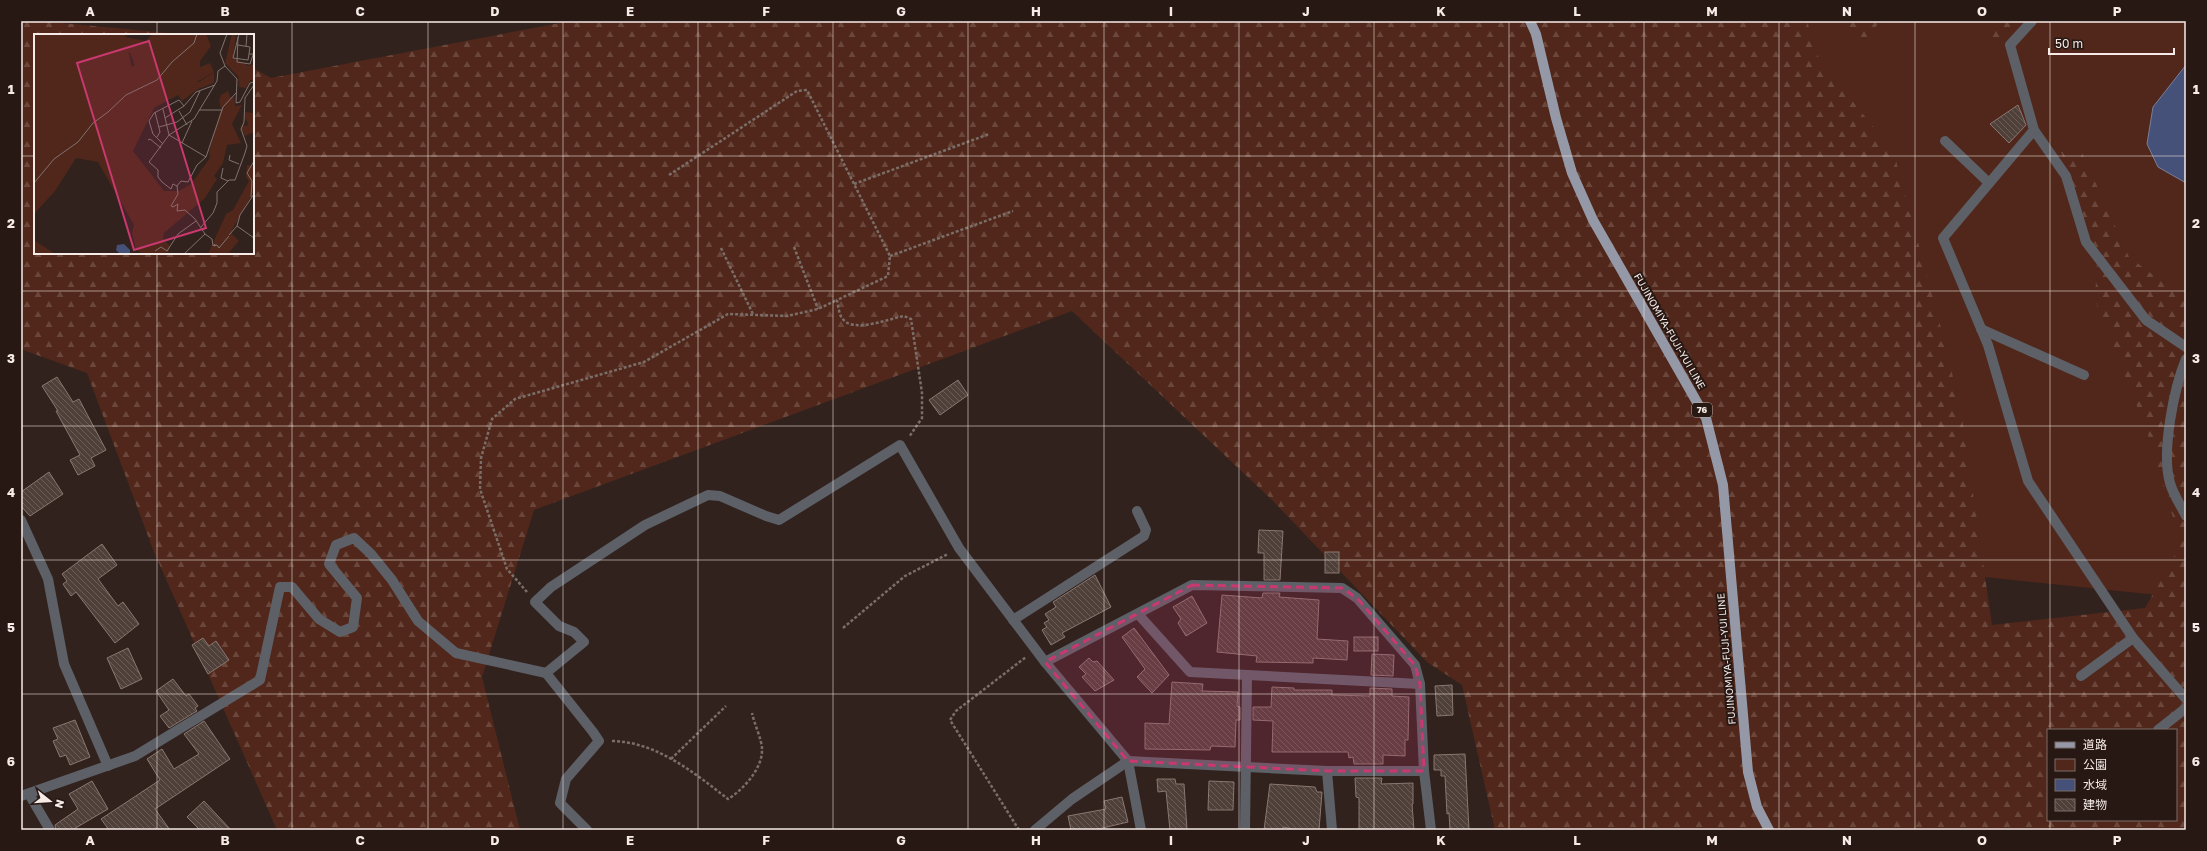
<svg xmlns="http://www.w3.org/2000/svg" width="2207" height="851" font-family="'Golos Text','Noto Sans JP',sans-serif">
	<defs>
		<pattern id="forest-firs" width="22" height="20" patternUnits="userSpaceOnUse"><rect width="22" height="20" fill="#50271a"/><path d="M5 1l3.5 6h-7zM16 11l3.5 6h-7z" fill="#6a463b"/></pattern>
		<pattern id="building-back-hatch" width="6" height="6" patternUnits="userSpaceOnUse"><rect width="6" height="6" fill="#50403a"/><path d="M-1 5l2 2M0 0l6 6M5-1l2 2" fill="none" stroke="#6a5c56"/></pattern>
	</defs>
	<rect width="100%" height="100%" fill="#31221d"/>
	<path fill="#50271a" d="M1801 21H2186V598L1965 575Z"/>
	<g fill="url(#forest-firs)" fill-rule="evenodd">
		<path d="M21 21H41L189 35H35V253H253V68L271 78 570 21H1807L1819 59 1894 153 1939 320 1961 410 1992 625 2145 608 2181 544 2147 432 2095 300 2097 260 2061 152 2079 146 2129 257 2186 299V830H1495L1462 685 1427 662 1273 501 1072 311 534 510 482 677 520 830H277L154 552 87 373 23 350 21 351ZM2048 730H2176V820H2048Z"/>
		<path d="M1852 21H1880L1867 39 1845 35Z"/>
		<path d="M1990 21H2023L2004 31 1993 45Z"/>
	</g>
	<path fill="#455179" stroke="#7a7f9a" d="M2186 65V183L2158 167 2147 144 2153 107Z"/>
	<g fill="url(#building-back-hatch)" stroke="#8a7771">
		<path d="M2018 105 2026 125 2009 143 1990 124Z"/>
		<path d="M57 377 73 402 79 399 106 450 91 458 95 466 78 475 70 460 80 455 56 411H58L42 386Z"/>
		<path d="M958 380 968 395 940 415 929 400Z"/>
		<path d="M49 472 63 494 30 516 21 506V492Z"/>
		<path d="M1259 530 1283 531 1280 580H1264V553H1258Z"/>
		<path d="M102 544 117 565 98 579 118 606 123 602 139 624 115 643 76 592 71 596 63 584 67 581 62 574Z"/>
		<rect x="1325" y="552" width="14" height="21"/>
		<path d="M1095 575 1111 607 1062 633 1065 637 1051 645 1042 630 1047 627 1044 623 1049 620 1045 614 1056 607 1053 602Z"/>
		<path d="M1263 593H1280L1279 597 1319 600 1317 639 1348 641 1347 660 1313 658V663L1256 662 1257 656 1217 652 1222 595 1262 598Z"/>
		<path d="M1192 596 1207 623 1186 636 1178 623 1181 619 1173 607Z"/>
		<path d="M1134 628 1169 675 1152 693 1137 677 1145 669 1122 637Z"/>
		<rect x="1354" y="637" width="24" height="14"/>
		<path d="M203 638 209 646 216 641 229 660 208 674 192 645Z"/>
		<path d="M128 648 142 679 121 689 107 658Z"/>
		<path d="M1372 654 1394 655 1393 676 1371 675Z"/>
		<path d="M1089 658 1093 662 1097 661 1114 680 1095 691 1082 677 1086 674 1079 667Z"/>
		<path d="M173 679 186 696 189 694 198 706 195 708 197 711 169 728 160 716 169 710 156 691Z"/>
		<path d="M1172 682 1203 684 1202 691 1238 692 1237 706 1240 707V720H1236L1235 747 1211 746 1210 750 1145 749V723L1169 724Z"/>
		<path d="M1452 685 1453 715 1437 716 1435 686Z"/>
		<path d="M1272 687 1294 688V690H1332V695L1370 696V688L1392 689V696L1409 697 1408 740H1405V756L1383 755V764H1354L1353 757 1349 758 1348 752H1272L1273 721 1253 720V707H1271Z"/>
		<path d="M75 720 90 757 70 765 66 755 60 757 53 741 58 739 53 728Z"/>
		<path d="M204 721 230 759 155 809 170 830H109L101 819 160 780 147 759 162 749 174 769 199 754 184 734Z"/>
		<path d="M1465 754 1469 830H1450L1449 813 1447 814 1445 776H1441V770H1434V755Z"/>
		<path d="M1355 778H1382L1381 784 1413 783V804H1412L1414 830H1359V798L1356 797Z"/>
		<path d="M1157 779H1175L1176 784H1184L1187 830H1170L1166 791 1158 792Z"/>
		<path d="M92 781 108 809 72 830H56L55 825 78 809 69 794Z"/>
		<path d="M1209 781 1234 782 1233 810H1208Z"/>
		<path d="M1270 784 1315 787 1317 792H1322L1319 830H1298L1283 827V830H1264Z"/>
		<path d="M1122 797 1128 822 1094 830H1071L1068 816 1106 809 1104 801Z"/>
		<path d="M204 801 231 830H200L187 817Z"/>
	</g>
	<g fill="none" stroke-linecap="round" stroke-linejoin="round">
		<g stroke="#7b6e69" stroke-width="2.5" stroke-dasharray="3 2" stroke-linecap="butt">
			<path d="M669 175 797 91 807 90 890 256 888 276 837 300C838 305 839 314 842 318 852 334 888 319 904 316L911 319 922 393V418L909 437"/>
			<path d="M854 184 989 134"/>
			<path d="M794 247 818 309"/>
			<path d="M721 248 753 314"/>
			<path d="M890 256 1013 211"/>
			<path d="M527 592 507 569 480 489 481 458 492 419 515 399 644 362 728 314 787 316 818 309 837 300"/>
			<path d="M843 628 905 576 948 554"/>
			<path d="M612 741C657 742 693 772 728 799 743 790 763 768 762 749 762 740 754 723 752 713"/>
			<path d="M671 759 726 706"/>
			<path d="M1019 830 950 720 956 711 1026 657"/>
		</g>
		<g stroke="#5d6067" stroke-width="10">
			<path d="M2032 21 2010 45 2034 130 2066 176 2086 242 2146 320 2186 347"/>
			<path d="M2034 130 1943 238 1988 345 2028 481 2133 638 2186 699"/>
			<path d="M1945 141 1989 183"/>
			<path d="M1981 329 2084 375"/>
			<path d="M2186 359C2174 388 2161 452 2170 483 2173 494 2181 506 2186 516"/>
			<path d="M21 520 48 579 64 664 108 766"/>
			<path d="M1138 614 1190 672 1420 684"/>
			<path d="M1013 620 1144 536 1146 530 1137 511"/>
			<path d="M1045 662 1192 585 1342 588 1357 598 1415 665 1420 684 1424 771 1431 830"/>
			<path d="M546 673 584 642 574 632 559 626 535 602 551 587 645 525 708 495 720 496 766 516 779 520 900 445 959 548 1045 662 1128 761 1141 830"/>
			<path d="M2081 676 2133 638"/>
			<path d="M2158 730 2186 708"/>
			<path d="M1327 771 1332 830"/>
			<path d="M29 794 50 830"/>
			<path d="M21 796 135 756 260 680 280 587H292L319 619 340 632 353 627 357 598 329 564 336 545 354 538 371 554 392 580 418 621 456 653 546 673 593 732 599 741 566 779 560 803 587 830"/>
			<path d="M1035 830 1072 799 1128 761 1327 771H1424"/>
			<path d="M1245 830 1247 676"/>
		</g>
		<path stroke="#9599a7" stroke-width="10" d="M1530 21 1536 34 1556 118 1572 173 1593 220 1706 418 1723 485 1748 772 1757 807 1769 830"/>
	</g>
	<path fill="#ca3870" fill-opacity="0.2" stroke="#ca3870" stroke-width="3" stroke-dasharray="8 5" stroke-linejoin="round" d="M1192 585 1342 588 1357 598 1415 665 1420 684 1424 771H1327L1128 761 1045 662Z"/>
	<path fill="none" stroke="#f6ebe7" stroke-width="1" stroke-opacity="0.55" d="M157 21V35M292 21V830M428 21V830M563 21V830M698 21V830M833 21V830M968 21V830M1104 21V830M1239 21V830M1374 21V830M1509 21V830M1644 21V830M1779 21V830M1915 21V830M2050 21V730M21 156H35M253 156H2186M157 253V830M21 291H2186M21 426H2186M21 560H2186M21 694H2186M2050 820V830"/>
	<g text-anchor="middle" stroke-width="4" stroke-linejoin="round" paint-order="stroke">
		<rect fill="#271814" stroke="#b8aca8" stroke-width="1" x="1692" y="403" width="20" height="14" rx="3"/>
		<g font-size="9" font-weight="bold" fill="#f6ebe7">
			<text x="1702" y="413">76</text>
		</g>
		<g font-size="10" fill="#f6ebe7" stroke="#271814">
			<text transform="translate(1670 331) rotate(60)" y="4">FUJINOMIYA-FUJI-YUI LINE</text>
			<text transform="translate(1726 659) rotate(-95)" y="4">FUJINOMIYA-FUJI-YUI LINE</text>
		</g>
	</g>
	<g transform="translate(34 34)">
		<rect width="220" height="220" fill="#31221d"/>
		<path d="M0 0H91L98 35 8 105 0 104ZM180 38V49L164 55 148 67 144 61 152 48H165Z" fill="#50271a"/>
		<path d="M12 0H20L22 4 19 19 10 24 5 41 9 64V86L5 91 8 104 34 77 58 60 64 52 101 31 96 19 90 17 60 38 67 29 77 0 111 7 119 0H172L177 12 166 27V33L176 29 180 38 156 52 152 48 146 60 120 74 99 117 130 157H145L157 150 176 124 175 118 187 75 185 66 187 61 194 57 196 63H200L201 72 208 71 198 90 207 109 193 111 189 129 180 142 183 145 171 164 130 199 129 205 136 212 134 220H110L102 216 98 199 100 191 64 128 42 124 21 157 0 180V32L1 27 14 15 16 7ZM41 0H54L56 3 49 16 47 15 52 5 44 3 45 12 42 14 39 7ZM198 0H202L199 24 215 32 220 30V47L217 46 212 54 205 53 204 42 191 29ZM31 30 25 43 22 46 19 45 20 37ZM41 40 53 46 45 50 56 59 38 50 30 70 26 62 28 57 32 54 36 42ZM211 78 220 79V98L211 102 207 95 208 91 213 92 214 89 210 83ZM213 131 220 132V157L198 196V200L205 207 194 220H174L192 180 199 176 215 147 212 143ZM0 206 21 220H0Z" fill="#50271a"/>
		<path d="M90 210 96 216V220H86L82 216 83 211Z" fill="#455179"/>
		<path fill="none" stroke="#80726e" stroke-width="1" d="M193 0 186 19 191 32 203 45 202 69 206 68 216 49 220 48M205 0 199 24 214 26 215 20H220M204 3 203 28 216 30 220 18M204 11 216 13 215 20M212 12 213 0M129 75 135 101 172 123M165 76H188M145 77 153 91M121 78 126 98 123 103M131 84 150 72M125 93 143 88 156 78 166 57M114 106 116 105 127 114M148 109 158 87M129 110 119 100 115 87 120 79 145 66 150 72 162 58 181 51M196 121 195 126 205 130M189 134 187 144 194 147M0 149 20 125 44 108 59 89 74 78 92 61 123 46 138 28 160 9 163 0M143 152 139 150 137 155 128 148 124 143V136L115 128 135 101 160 85 183 47 184 37 191 32M217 163 218 147 213 139 220 127M203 192 220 204M167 193 179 179 183 169V158L195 146H201L211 119 213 112 207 95 210 88 211 64 220 51M195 201 203 192 206 181 220 160M195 202 185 214 183 211 180 212 181 210 179 212 178 205 171 200 161 185 151 176 143 177 144 170 139 173 137 172 144 160 143 152 147 147 154 148 163 131 172 123 189 73 202 59M121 217 127 213 133 217 144 200 162 187M150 220 171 200"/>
		<path fill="#ca3870" fill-opacity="0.15" stroke="#ca3870" stroke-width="2" d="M115 7 172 194 100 216 43 29Z"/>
		<rect width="220" height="220" fill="none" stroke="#f6ebe7" stroke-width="2"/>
	</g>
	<rect width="2207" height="851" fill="none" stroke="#271814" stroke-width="44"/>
	<rect x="2047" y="729" width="130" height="92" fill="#271814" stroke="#7a6c68"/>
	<rect x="2055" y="742" width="20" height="6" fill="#9599a7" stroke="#7a6c68"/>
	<text x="2083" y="749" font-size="12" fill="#f6ebe7">道路</text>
	<rect x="2055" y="759" width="20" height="12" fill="#50271a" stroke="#7a6c68"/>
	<text x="2083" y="769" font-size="12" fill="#f6ebe7">公園</text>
	<rect x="2055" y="779" width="20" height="12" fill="#455179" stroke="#7a6c68"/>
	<text x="2083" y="789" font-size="12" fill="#f6ebe7">水域</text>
	<rect x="2055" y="799" width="20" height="12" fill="url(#building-back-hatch)" stroke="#7a6c68"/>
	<text x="2083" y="809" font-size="12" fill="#f6ebe7">建物</text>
	<g transform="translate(50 801) rotate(107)" stroke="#271814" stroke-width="3" paint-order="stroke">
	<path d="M0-3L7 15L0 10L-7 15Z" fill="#f6ebe7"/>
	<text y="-6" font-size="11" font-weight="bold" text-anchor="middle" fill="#f6ebe7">N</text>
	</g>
	<path d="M2049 48v6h125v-6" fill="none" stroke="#f6ebe7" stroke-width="2"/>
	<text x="2055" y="48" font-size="12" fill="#f6ebe7" stroke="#271814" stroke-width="3" paint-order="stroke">50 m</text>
	<rect x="22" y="22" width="2163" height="807" fill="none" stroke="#f6ebe7" stroke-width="1.5"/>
	<g font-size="13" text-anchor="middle" font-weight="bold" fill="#f6ebe7">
		<text x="90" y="16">A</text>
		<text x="225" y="16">B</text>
		<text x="360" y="16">C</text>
		<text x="495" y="16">D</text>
		<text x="630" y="16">E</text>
		<text x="766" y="16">F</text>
		<text x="901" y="16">G</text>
		<text x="1036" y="16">H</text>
		<text x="1171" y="16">I</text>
		<text x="1306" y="16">J</text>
		<text x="1441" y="16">K</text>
		<text x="1577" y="16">L</text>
		<text x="1712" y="16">M</text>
		<text x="1847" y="16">N</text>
		<text x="1982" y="16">O</text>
		<text x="2117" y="16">P</text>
		<text x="11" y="94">1</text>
		<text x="2196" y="94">1</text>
		<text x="11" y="228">2</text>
		<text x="2196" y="228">2</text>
		<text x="11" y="363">3</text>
		<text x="2196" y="363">3</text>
		<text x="11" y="497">4</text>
		<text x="2196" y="497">4</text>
		<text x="11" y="632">5</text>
		<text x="2196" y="632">5</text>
		<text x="11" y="766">6</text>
		<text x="2196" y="766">6</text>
		<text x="90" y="845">A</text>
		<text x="225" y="845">B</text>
		<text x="360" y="845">C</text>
		<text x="495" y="845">D</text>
		<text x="630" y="845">E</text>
		<text x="766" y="845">F</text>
		<text x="901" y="845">G</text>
		<text x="1036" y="845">H</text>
		<text x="1171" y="845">I</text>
		<text x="1306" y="845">J</text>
		<text x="1441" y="845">K</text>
		<text x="1577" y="845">L</text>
		<text x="1712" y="845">M</text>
		<text x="1847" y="845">N</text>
		<text x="1982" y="845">O</text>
		<text x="2117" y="845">P</text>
	</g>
</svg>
